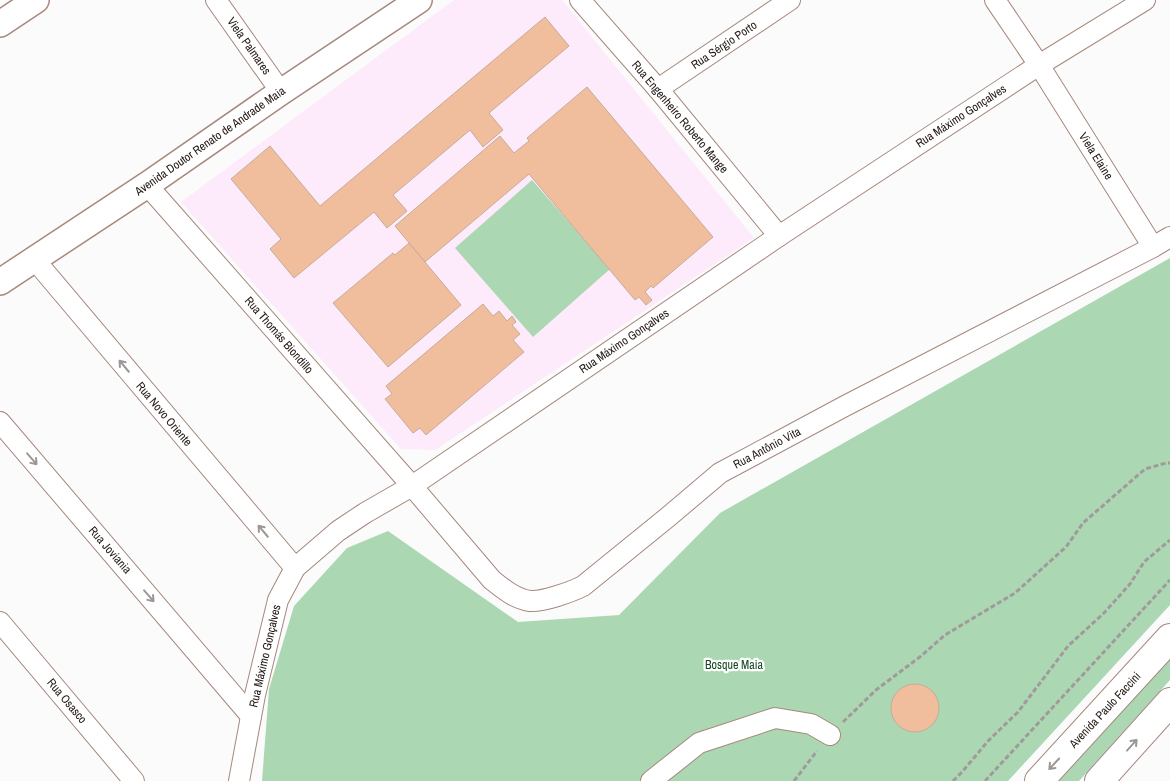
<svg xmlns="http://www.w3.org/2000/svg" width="1170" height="781" font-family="'Archivo Narrow',sans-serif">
	<rect width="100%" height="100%" fill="#fbfbfb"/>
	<path fill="#fdeafb" d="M454 0H562L754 238 435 450 401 449 181 202Z"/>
	<g fill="#acd7b3">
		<path d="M532 180 610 269 533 337 455 248Z"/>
		<path d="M1170 258V605L1008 781H262L269 689 294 606 347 548 388 531 518 622 619 615 720 513Z"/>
		<path d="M1170 654V680L1079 781H1056Z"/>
	</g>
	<g fill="#f0be9c" stroke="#c6ab99">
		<path d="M545 17 569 46 489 113 503 130 483 147 470 130 393 195 407 211 387 228 374 212 294 278 270 249 281 239 231 179 270 146 320 206Z"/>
		<path d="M587 87 713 237 653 288 651 286 645 292 652 300 646 305 639 297 635 300 529 174 425 262 395 226 500 136 514 153 529 141 527 138Z"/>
		<path d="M409 243 461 305 388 367 333 303 393 253 395 255Z"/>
		<path d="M483 304 493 316 499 311 507 321 512 316 516 322 512 325 520 334 513 340 524 352 426 435 420 428 413 433 385 399 392 394 386 386Z"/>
		<circle cx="915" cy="708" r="24"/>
	</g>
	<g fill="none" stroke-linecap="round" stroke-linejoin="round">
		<g stroke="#a6887d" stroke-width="22">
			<g id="minor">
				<path d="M216 0 281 92"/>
				<path d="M580 0 658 89 779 236"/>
				<path d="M995 0 1039 65 1153 247"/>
				<path d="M658 89 790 0"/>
				<path d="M147 185 412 486 492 580C502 588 515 599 530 601 543 602 571 592 583 586L668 517 720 473 845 406 1153 247 1170 237"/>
				<path d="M34 259 295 568"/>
				<path d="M0 422 251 716"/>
				<path d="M0 622 134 781"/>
				<path d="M239 781 255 695 278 600 295 568 338 531 365 513 412 486 779 236 1039 65 1145 0"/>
				<path d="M651 781 699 743 775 718 811 724 830 735"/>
			</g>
		</g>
		<g stroke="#a6887d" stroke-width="28">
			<g id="tertiary">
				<path d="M0 24 36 0"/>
				<path d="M0 282 147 185 281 92 419 0"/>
			</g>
		</g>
		<g stroke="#a6887d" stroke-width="30">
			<g id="secondary">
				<path d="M1039 781 1170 638"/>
				<path d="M1099 781 1170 702"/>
			</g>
		</g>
		<g stroke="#a09b9a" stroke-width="3" stroke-dasharray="5 2.5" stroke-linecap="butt">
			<path d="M843 722 876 690 921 656 945 635 1015 593 1066 547 1083 523 1145 469 1166 463H1170"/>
			<path d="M794 781 817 751"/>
			<path d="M953 781 962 772 989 740 1018 712 1068 646 1104 613 1130 584 1144 562 1170 540"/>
			<path d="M985 781 1170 580"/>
		</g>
		<use href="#minor" stroke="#fff" stroke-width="20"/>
		<use href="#tertiary" stroke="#fff" stroke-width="25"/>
		<use href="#secondary" stroke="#fff" stroke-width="28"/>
	</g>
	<defs><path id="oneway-shaft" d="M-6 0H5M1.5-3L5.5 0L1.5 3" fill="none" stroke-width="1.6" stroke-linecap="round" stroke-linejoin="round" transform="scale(1.25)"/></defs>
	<g stroke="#9c9795">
		<use href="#oneway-shaft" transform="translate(124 366) rotate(-130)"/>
		<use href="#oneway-shaft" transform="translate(32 459) rotate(49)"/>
		<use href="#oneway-shaft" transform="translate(263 531) rotate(-130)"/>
		<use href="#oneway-shaft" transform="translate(149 596) rotate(49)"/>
		<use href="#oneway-shaft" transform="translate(1132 745) rotate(-48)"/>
		<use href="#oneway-shaft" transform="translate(1054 764) rotate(133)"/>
	</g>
	<g text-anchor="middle" stroke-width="4.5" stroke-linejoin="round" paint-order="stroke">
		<g font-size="12" fill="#231814" stroke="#fff">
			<text transform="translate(724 45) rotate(-34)" y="4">Rua Sérgio Porto</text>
			<text transform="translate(249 46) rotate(55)" y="4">Viela Palmares</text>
			<text transform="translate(961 116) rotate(-33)" y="4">Rua Máximo Gonçalves</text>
			<text transform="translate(680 117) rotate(50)" y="4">Rua Engenheiro Roberto Mange</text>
			<text transform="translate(210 141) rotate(-35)" y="4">Avenida Doutor Renato de Andrade Maia</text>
			<text transform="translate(1096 156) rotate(58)" y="4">Viela Elaine</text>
			<text transform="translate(279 335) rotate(49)" y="4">Rua Thomás Biondillo</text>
			<text transform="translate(624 341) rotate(-34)" y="4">Rua Máximo Gonçalves</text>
			<text transform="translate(164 414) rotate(50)" y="4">Rua Novo Oriente</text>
			<text transform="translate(767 448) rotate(-28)" y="4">Rua Antônio Vita</text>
			<text transform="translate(110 550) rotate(49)" y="4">Rua Joviania</text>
			<text transform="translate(265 656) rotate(-77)" y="4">Rua Máximo Gonçalves</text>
			<text transform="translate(67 701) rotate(50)" y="4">Rua Osasco</text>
			<text transform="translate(1105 710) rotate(-47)" y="4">Avenida Paulo Faccini</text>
		</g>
		<g font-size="12" fill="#144722" stroke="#fff">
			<text x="734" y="669">Bosque Maia</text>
		</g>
	</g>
</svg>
